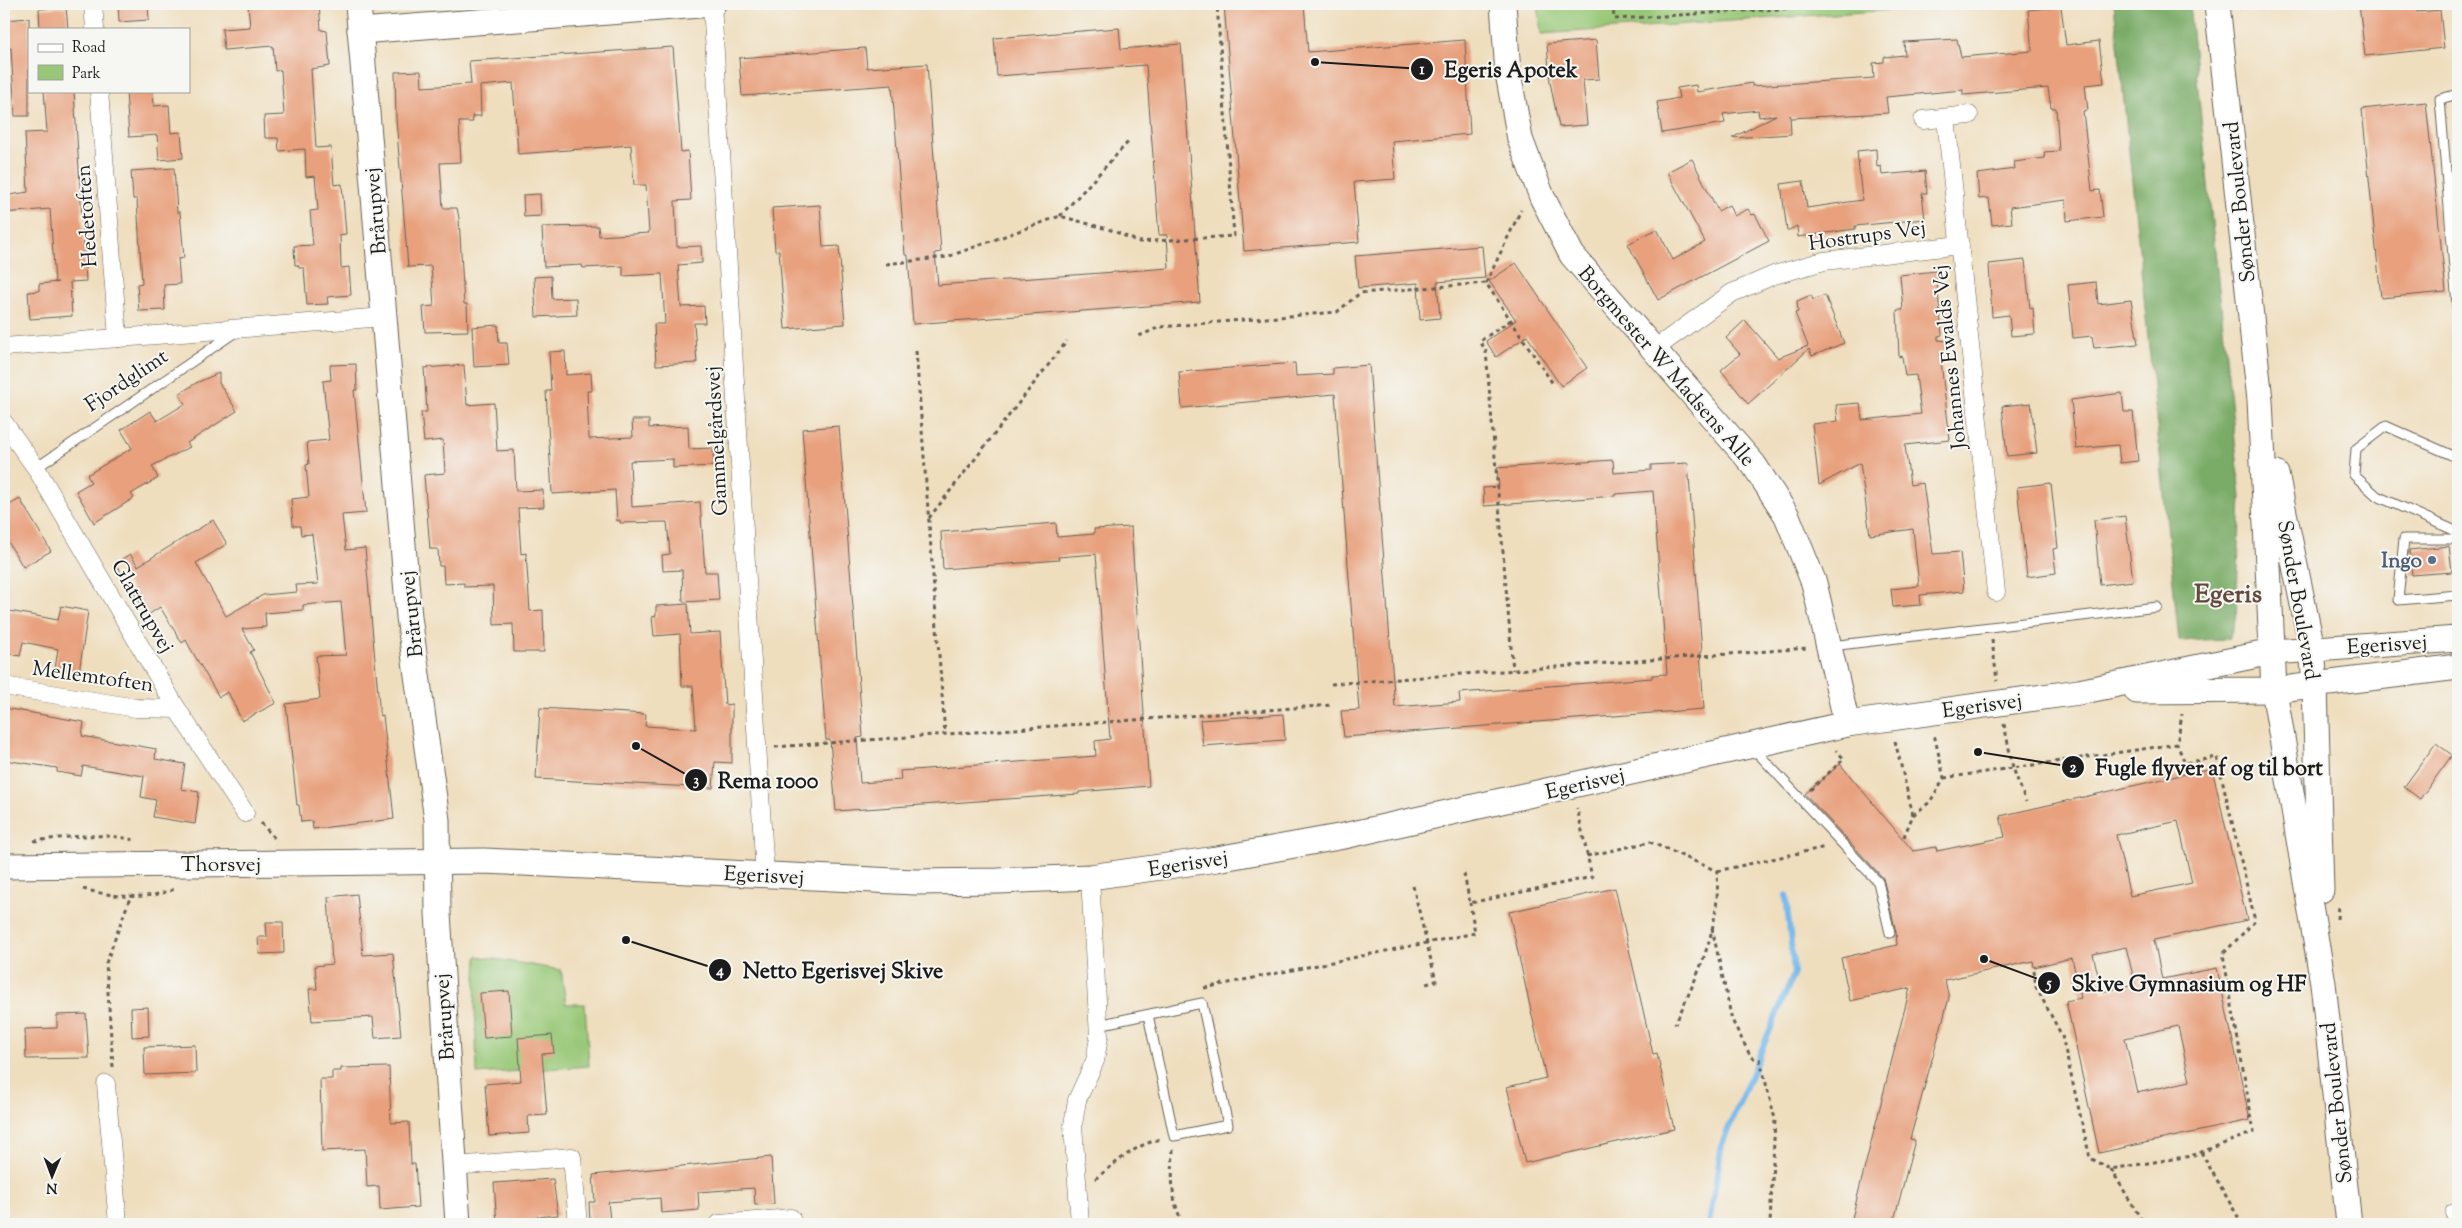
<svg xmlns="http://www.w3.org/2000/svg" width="2462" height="1228" font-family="'Sorts Mill Goudy',serif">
	<rect width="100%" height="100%" fill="#f6f6f2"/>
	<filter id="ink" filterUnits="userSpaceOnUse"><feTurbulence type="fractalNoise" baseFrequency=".02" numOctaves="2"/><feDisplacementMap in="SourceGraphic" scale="10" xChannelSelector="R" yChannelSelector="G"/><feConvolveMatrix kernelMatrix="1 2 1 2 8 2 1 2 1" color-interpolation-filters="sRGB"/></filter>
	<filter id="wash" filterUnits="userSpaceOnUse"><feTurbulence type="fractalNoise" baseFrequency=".0096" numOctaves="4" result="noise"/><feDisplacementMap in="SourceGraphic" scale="20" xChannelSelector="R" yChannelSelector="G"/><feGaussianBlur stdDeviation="1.12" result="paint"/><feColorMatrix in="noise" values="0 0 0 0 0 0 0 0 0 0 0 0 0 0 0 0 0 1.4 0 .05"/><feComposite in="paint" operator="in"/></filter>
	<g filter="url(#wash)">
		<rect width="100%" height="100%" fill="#efdebe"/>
		<g fill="#98c877" stroke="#5a724a">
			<path d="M1538 4H1979L1541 34Z"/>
			<path d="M477 956 561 970 566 1004H585L589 1066 477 1074 475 1003Z"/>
		</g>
		<path fill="#7aac68" stroke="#4b6442" d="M2114 4H2189L2241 497 2236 617 2229 639 2179 641Z"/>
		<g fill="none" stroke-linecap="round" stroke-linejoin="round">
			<path stroke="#74b8ea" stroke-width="6" d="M1709 1224 1722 1144 1794 973 1786 895"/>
		</g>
		<g id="blocks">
			<g fill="#e8a07d" fill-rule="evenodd">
				<path d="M118 4H148L149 20 119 22Z"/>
				<path d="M319 4 321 30 327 31 330 66 311 69 316 148 331 147 334 185 342 184 346 234 340 235 341 268 349 267 351 295 327 297 328 304 307 305 304 268H299L298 265H295L294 246 313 245 310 211 318 210 315 176 306 177 305 149 279 151 278 138H265L264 116 284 115 281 70 275 71 273 46 224 50 222 29 250 27 248 5Z"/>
				<path d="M1224 4H1304L1308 52 1465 40 1470 134 1392 141 1395 179 1354 182 1359 242 1244 251Z"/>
				<path d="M2359 4H2416L2417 12 2440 10 2444 48 2365 56Z"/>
				<path d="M66 7 68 29H40L39 9Z"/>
				<path d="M2061 7 2066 45 2099 41 2104 83 2085 85 2088 110 2083 111 2092 191 2100 190 2103 217 2067 221 2066 200 2010 207 2012 223 1992 225 1989 198 1979 199 1977 174 2015 169 2014 162 2045 158 2044 152 2059 151 2056 108H2051L2048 88 1963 95V90L1886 97 1888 113 1791 118 1790 115 1791 134 1732 138 1776 115 1759 117 1758 110 1723 114 1725 123 1662 133 1657 102 1679 98 1677 88 1696 85 1697 92 1752 83V86L1874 78 1873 63 1884 62V57L1905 55 1904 42 1957 39 1961 57 2032 51 2028 10Z"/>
				<path d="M29 18V116H15L11 48 6 49 4 20Z"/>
				<path d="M1119 28 1121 49 1181 44 1200 302 913 324 908 255H905L892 85 742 96 739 58 865 48 867 68 927 64 941 252 935 253 938 285 1169 268 1167 235H1159L1146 65 997 76 994 38Z"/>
				<path d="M1596 40 1599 79 1583 80 1587 125 1559 127 1550 82 1547 44Z"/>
				<path d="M673 47 681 152 688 151 691 200 675 201 677 247 701 246 702 263 678 265 681 307 704 306 705 323H694L697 363 656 365 654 324H665L662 274 623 276V266L583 268 582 265 544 267 542 227 598 226 599 236 649 233 646 185H634L631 145 518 154 513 83 480 86 481 116H472L473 122H459L461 162 440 163 443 208H457L459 218 464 304H467L468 331 425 332 423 307 434 306 431 266 408 267 396 119 395 72 421 71 422 87 471 84 469 61Z"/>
				<path d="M44 91H74L86 281 70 282 72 316 30 319 28 292 39 291V284L58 282 55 283 50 209 4 213V196L28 192 25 133 47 132Z"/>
				<path d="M126 91H153L154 106 169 105 171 133 181 132 183 158 159 160 157 135 129 137Z"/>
				<path d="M2426 102 2446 292 2381 298 2362 109Z"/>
				<path d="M1876 149 1877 167 1881 166 1882 175 1925 171 1927 193H1922L1925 219 1855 226V229L1798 237 1797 226 1787 231 1781 184 1803 181 1807 208 1862 200 1857 151Z"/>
				<path d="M1692 159 1718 211 1729 205 1734 216 1748 209 1752 215 1755 214 1769 241 1658 300 1628 244 1657 229 1673 260 1705 242 1667 172Z"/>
				<path d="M174 168 177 212H180L184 258 178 259 180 284 164 285 165 310 139 311 137 284 142 283 137 199H133L131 171Z"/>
				<path d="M540 194 541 216 524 217 523 195Z"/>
				<path d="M820 205 823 247 839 246 845 324 785 329 779 250 775 251 772 208Z"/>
				<path d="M1482 246 1485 278 1437 282 1440 318 1420 320 1418 283 1358 288 1355 256Z"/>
				<path d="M2025 260 2030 309 2033 308 2035 334 2011 336 2009 315 1992 317 1989 264Z"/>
				<path d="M1516 263 1587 368 1561 386 1527 336 1496 357 1486 341 1516 320 1489 281Z"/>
				<path d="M1936 271 1942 335 1938 336V340L1947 341V352L1940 353 1950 440 1905 445 1910 485 1923 483 1933 554 1960 552 1964 591 1920 595 1921 605 1893 607 1891 589 1919 586 1913 529 1870 535 1860 463 1819 485 1812 424 1838 421 1836 405 1860 403 1862 420 1921 414 1916 375 1905 376 1902 356 1899 357 1897 310H1903L1900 275Z"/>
				<path d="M551 276 552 299 576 298 577 315 536 317 534 277Z"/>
				<path d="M2096 282 2098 304 2131 300 2138 344 2094 348 2092 336 2073 338 2068 285Z"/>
				<path d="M1811 295 1813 300 1825 295 1844 343 1812 356 1809 349 1748 404 1721 370 1740 354 1726 338 1745 320 1778 358 1808 346 1795 313 1798 312 1797 301Z"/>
				<path d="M498 325 499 343H507L509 365 474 367 472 327Z"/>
				<path d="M565 351 566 375 591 373 592 391H587L589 439 633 437 632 420H649V428L688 426 689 449 713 448 714 466 673 468V459L630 461 632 507 700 502 705 572H717L719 600 683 602 682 570 663 571 662 555 670 554 667 522 620 523V520L617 521 615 490 552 494 546 391H551L549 352Z"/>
				<path d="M1295 363 1296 376 1333 374V368L1369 365 1395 707 1460 702 1459 693 1652 678V675L1667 674 1653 491 1615 494V496L1484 506 1483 488 1499 487 1497 468 1613 460 1614 473 1651 470V465L1688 463 1702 652H1700L1704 709 1344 737 1341 711 1359 710 1335 394 1182 408 1179 372Z"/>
				<path d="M356 364 357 390H354L366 513 342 515 346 550 365 548 380 716 383 715 394 819 313 829 312 821 301 822 299 805H297L286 704 320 699 316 656 346 655 341 602 303 605V610L265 613 266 627 242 629 254 650 250 652 276 703 242 721 228 692 219 697 189 646 186 640 182 643 160 607 148 615 115 563 130 554 138 566 213 520 227 544 196 563 226 616 263 595 297 592 296 585 318 584 312 534 301 535 300 526H293L291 499 309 497 306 465 309 464 307 442 329 440 323 381 331 380 330 365Z"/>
				<path d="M464 365 467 405 494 403 497 451 514 450 516 491 543 490 544 507 518 508 521 554 526 553 530 611 543 610 544 652H514L513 624 494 625 493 586 464 587V583L444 584 443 566H439L438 549H430L424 475 445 473 443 440 424 442 421 412H427L424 368Z"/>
				<path d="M219 373V383L237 411 187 443 190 447 152 466 158 478 131 494 134 498 94 523 76 491 91 482 87 475 132 448 121 430 150 411 157 421 185 404 179 394 196 383Z"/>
				<path d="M2122 393 2124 412H2133L2138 461 2120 463 2118 445 2076 449 2071 400Z"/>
				<path d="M2031 403 2037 453 2007 456 2002 406Z"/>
				<path d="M839 426 863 737 857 738 860 783 901 780 900 771 1096 756 1095 741 1110 739 1096 554 1058 557 1059 560 943 569 941 532 1056 523 1057 537 1094 534V529L1131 527 1149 786 1079 792V794L836 811 830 740H826L802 429Z"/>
				<path d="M2051 483 2058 548 2053 549 2056 573 2027 577 2017 487Z"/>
				<path d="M20 499 51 551 23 567 4 535V508Z"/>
				<path d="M2125 516 2133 581 2100 585 2094 520Z"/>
				<path d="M2449 546 2452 572 2412 575 2409 550Z"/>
				<path d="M688 604 690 634 720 632 725 705 732 704V763L715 762 713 788 536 779 540 708 646 714 645 726 696 729 693 686H682L680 634 654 636 652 617 656 616V606Z"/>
				<path d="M61 606 88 611 79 673 55 669 58 649 23 642 20 656 4 653V610L58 620Z"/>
				<path d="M4 708 84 722 82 736 156 749 155 759 185 764 181 789 199 792 195 824 153 817 156 800 141 797 144 776 83 766 81 776 57 772V768L4 760 6 739H4Z"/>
				<path d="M1283 714 1285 740 1203 746 1200 720Z"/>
				<path d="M2436 743 2452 755 2420 799 2404 787Z"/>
				<path d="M1840 764 1913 851 1936 847 1937 851 2005 837 2000 816 2212 768 2247 920 2154 940 2162 979 2217 968 2250 1120 2099 1153 2066 1001 2081 998 2072 958 2034 967 2033 961 1945 980 1949 998 1910 1139 1915 1140 1893 1224H1878L1852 1218 1910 988 1850 1001 1841 958 1897 945 1896 932 1883 878 1805 794ZM2178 821 2192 883 2130 896 2116 835ZM2126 947 2135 984 2102 992 2093 954ZM2178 1026 2190 1081 2137 1093 2125 1038Z"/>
				<path d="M1615 888 1653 1054 1657 1053 1674 1129 1525 1163 1507 1087 1546 1078 1509 912Z"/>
				<path d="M357 894 363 955 393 953 401 1036 375 1038 373 1017 312 1021 309 989H317L315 966 332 964 328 897Z"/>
				<path d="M266 922H283L284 953 259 954 258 937H267Z"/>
				<path d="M509 991 512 1036 484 1038 480 993Z"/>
				<path d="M148 1007 149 1036 132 1037 131 1008Z"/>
				<path d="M86 1014 89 1058 26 1059 25 1029 57 1028V1015Z"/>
				<path d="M552 1035 554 1053 542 1054 547 1115 528 1116 529 1133 489 1136 485 1084 521 1081 518 1038Z"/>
				<path d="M195 1045 196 1073 145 1075 144 1047Z"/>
				<path d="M389 1067 391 1123 409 1122 411 1164H415L418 1207 380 1210 379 1186 367 1187 365 1149 322 1151 320 1079H332V1071H341V1068Z"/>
				<path d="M771 1157 774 1204 755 1205 754 1188 698 1192 699 1210 661 1213 660 1198 608 1202 610 1220 590 1222 589 1202H595L593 1175Z"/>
				<path d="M553 1179 558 1215 537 1217V1224H497L494 1183Z"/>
			</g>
		</g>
	</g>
	<g filter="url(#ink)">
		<use href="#blocks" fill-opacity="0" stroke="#666055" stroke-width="1"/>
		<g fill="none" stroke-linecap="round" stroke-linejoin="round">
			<g stroke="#666055" stroke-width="11">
				<g id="lane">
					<path d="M2458 94 2440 99 2458 317"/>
					<path d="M2458 458 2386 426 2356 449 2354 475 2377 496 2458 532"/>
					<path d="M36 468 234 333"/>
					<path d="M2458 539H2404L2398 600 2458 595"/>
					<path d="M1831 646 2157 607"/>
					<path d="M1753 748 1878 882 1890 933"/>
					<path d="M1098 1025 1202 1003 1228 1125 1174 1136 1148 1015"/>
				</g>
			</g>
			<g stroke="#666055" stroke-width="19">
				<g id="street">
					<path d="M93 4 95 29"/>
					<path d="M712 4 765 876"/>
					<path d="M99 91 118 338"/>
					<path d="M1946 118 1996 592"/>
					<path d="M1923 120 1969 115"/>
					<path d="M4 347 384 317"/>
					<path d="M1653 350 1732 293 1774 275 1824 261 1960 245"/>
					<path d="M4 423 36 468 177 709 245 813"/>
					<path d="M4 686 136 708 177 709"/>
					<path d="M106 1084 118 1224"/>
					<path d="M453 1166 572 1157 578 1224"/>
					<path d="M2454 1213H2458"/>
					<path d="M719 1224 791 1218"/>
					<path d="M1080 1224 1073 1125 1077 1100 1095 1061 1099 1037 1090 877"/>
				</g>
			</g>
			<g stroke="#666055" stroke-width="27">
				<g id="secondary">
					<path d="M358 4 409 617 437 820 438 913 458 1224"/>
					<path d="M1503 4 1508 73 1520 139 1542 197 1572 255 1754 465 1787 516 1814 583 1847 724"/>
					<path d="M2217 4 2260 400 2274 690 2323 983 2349 1224"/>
					<path d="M360 31 713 4"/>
					<path d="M2276 474 2312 648 2315 686 2321 890"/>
					<path d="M2137 691 2274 690 2458 667"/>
					<path d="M4 866 484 861 915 882 998 881 1090 877 1217 859 1344 836 1847 724 2079 692 2272 652 2458 639"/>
				</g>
			</g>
			<g stroke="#666055" stroke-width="3" stroke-dasharray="4 4" stroke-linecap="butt">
				<path d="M1613 4 1614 19 1859 4"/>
				<path d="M1715 4V13"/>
				<path d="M1729 4 1730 12"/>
				<path d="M1743 4 1744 11"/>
				<path d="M1758 4 1759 10"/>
				<path d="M1771 4 1772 9"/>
				<path d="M1060 216 1130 140"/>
				<path d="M886 264 947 257 1060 216 1111 230 1139 242 1234 236 1217 4"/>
				<path d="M1486 283 1521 210"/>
				<path d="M1511 320 1480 341 1486 351 1513 670"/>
				<path d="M1139 336 1160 327 1337 312 1360 293 1486 283 1553 384"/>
				<path d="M916 351 945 734"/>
				<path d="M929 518 1067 341"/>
				<path d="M1992 640 1997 681"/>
				<path d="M1331 684 1808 648"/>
				<path d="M2004 724 2013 768 2026 802"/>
				<path d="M1895 741 1913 815 1903 839"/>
				<path d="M775 747 1333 705"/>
				<path d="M1944 778 2177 744 2182 714"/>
				<path d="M1810 790 1844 759 1836 750"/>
				<path d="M1913 815 1930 802 1944 778 1934 734"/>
				<path d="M261 823 277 841"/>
				<path d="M34 841C66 837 102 832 134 840"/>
				<path d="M1587 856 1650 842 1717 871C1721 929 1698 974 1675 1024"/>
				<path d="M1717 871 1826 847"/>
				<path d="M1464 874 1470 903 1592 877 1577 808"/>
				<path d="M1413 886 1436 981 1423 985"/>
				<path d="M83 889C113 897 148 901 177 888"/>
				<path d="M2337 919 2338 905"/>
				<path d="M1712 928 1732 1020 1751 1057 1760 1060 1775 1119 1770 1224"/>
				<path d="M2034 970 2036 987 2062 1036 2090 1158 2111 1169 2191 1156 2254 1132 2223 954 2255 921 2217 757 2185 763 2177 744"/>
				<path d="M1204 988 1475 933 1470 903"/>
				<path d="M113 1067 106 963 131 895"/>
				<path d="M1173 1149C1172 1177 1170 1198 1183 1224"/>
				<path d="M2201 1152 2242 1224"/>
				<path d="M2111 1169 2144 1224"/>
				<path d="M1095 1179C1116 1163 1134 1145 1161 1139"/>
			</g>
			<use href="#lane" stroke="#fff" stroke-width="9"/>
			<use href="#street" stroke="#fff" stroke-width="18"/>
			<use href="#secondary" stroke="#fff" stroke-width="25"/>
		</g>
	</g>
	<circle fill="#5c6f8a" stroke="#f6f6f2" stroke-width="2" cx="2432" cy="560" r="5"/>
	<g text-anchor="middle" stroke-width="4" stroke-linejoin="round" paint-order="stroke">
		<g font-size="21" fill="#1c1c1c" stroke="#f6f6f2">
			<text transform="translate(2239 202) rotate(-96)" y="7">Sønder Boulevard</text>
			<text transform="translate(375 211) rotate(-95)" y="7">Brårupvej</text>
			<text transform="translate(86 216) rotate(-94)" y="7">Hedetoften</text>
			<text transform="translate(1867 235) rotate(-8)" y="7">Hostrups Vej</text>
			<text transform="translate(1949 357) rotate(-96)" y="7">Johannes Ewalds Vej</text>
			<text transform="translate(1667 366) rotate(49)" y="7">Borgmester W Madsens Alle</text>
			<text transform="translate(126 380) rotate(-34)" y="7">Fjordglimt</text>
			<text transform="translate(716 441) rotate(-93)" y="7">Gammelgårdsvej</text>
			<text transform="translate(2299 600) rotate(80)" y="7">Sønder Boulevard</text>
			<text transform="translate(143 606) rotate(60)" y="7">Glattrupvej</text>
			<text transform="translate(411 614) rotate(-96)" y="7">Brårupvej</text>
			<text transform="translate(2387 644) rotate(-4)" y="7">Egerisvej</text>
			<text transform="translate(93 676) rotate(8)" y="7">Mellemtoften</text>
			<text transform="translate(1982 705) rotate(-8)" y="7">Egerisvej</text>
			<text transform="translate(1585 783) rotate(-13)" y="7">Egerisvej</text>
			<text transform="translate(1188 863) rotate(-9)" y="7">Egerisvej</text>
			<text x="221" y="871">Thorsvej</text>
			<text transform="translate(764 875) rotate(3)" y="7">Egerisvej</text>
			<text transform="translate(444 1017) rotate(-94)" y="7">Brårupvej</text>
			<text transform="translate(2336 1103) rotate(-96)" y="7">Sønder Boulevard</text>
		</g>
		<g font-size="21" font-weight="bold" fill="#4e5e75" stroke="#f6f6f2" text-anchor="end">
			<text x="2422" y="567">Ingo</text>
		</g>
		<g font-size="26" font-weight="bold" fill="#634a3e" stroke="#f6f6f2">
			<text x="2228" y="602">Egeris</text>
		</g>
	</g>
	<path fill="none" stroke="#1c1c1c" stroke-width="2" d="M1315 62L1422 69M1978 752L2073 767M636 746L696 780M626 940L720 970M1984 959L2049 983"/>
	<g fill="#1c1c1c" stroke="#f6f6f2" stroke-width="2">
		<circle cx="1315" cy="62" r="5"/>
		<circle cx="1978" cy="752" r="5"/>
		<circle cx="636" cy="746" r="5"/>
		<circle cx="626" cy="940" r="5"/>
		<circle cx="1984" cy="959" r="5"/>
		<circle cx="1422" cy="69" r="12"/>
		<circle cx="2073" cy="767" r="12"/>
		<circle cx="696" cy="780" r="12"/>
		<circle cx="720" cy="970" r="12"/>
		<circle cx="2049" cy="983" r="12"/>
	</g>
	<g font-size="15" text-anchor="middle" font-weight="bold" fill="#fff">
		<text x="1422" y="74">1</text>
		<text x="2073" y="772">2</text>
		<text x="696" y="785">3</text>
		<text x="720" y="975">4</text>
		<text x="2049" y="988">5</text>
	</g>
	<g font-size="22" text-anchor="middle" font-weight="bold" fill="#1c1c1c" stroke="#f6f6f2" stroke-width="4" stroke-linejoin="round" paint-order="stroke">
		<text x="1511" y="77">Egeris Apotek</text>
		<text x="2209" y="775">Fugle flyver af og til bort</text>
		<text x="768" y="788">Rema 1000</text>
		<text x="843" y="978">Netto Egerisvej Skive</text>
		<text x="2189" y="991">Skive Gymnasium og HF</text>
	</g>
	<rect width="2462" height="1228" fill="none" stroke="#f6f6f2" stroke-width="20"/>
	<rect x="28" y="28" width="162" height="65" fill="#f6f6f2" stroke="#9f9f9c"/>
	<rect x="38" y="44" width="25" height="8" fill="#ffffff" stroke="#9f9f9c"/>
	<text x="72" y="52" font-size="15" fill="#1c1c1c">Road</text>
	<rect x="38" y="65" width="25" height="15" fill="#98c877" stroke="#9f9f9c"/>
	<text x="72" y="78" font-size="15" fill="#1c1c1c">Park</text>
	<g transform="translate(52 1176) rotate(181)" stroke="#f6f6f2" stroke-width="4" paint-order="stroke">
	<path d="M0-4L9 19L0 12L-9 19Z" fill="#1c1c1c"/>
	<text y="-8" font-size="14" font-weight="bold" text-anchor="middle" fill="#1c1c1c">N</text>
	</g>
</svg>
